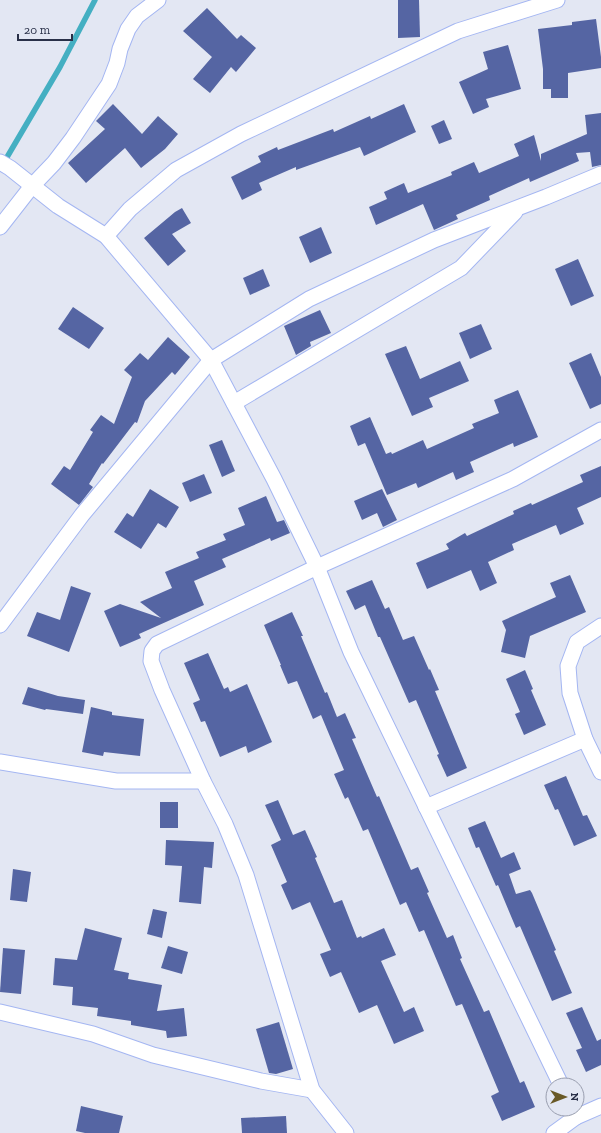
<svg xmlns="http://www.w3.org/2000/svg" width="601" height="1133" font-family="'Zilla Slab',serif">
	<rect width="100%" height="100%" fill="#e3e7f3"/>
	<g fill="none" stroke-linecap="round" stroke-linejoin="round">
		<path stroke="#44afc2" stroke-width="5.5" d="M3 164 60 67 95 0"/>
	</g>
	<g fill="#5565a3">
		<path d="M398 0H419L420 37 398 38Z"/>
		<path d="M207 8 237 39 241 35 256 48 236 72 231 67 210 93 193 79 212 57 183 31Z"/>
		<path d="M596 19 601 57V68L568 73V98H551V89H543V69L538 29 572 25V22Z"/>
		<path d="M508 45 521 89 486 99 489 107 473 114 459 82 488 69 483 52Z"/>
		<path d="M113 104 142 134 158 116 178 134 165 149 141 168 125 148 86 183 68 163 105 129 96 121Z"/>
		<path d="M404 104 416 132 364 156 360 147 296 170V167L259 183 262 190 242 200 231 177 261 162 258 156 277 147 278 150 333 129 334 132 370 116 371 119Z"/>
		<path d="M601 113V165L592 167 590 152 576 153 579 161 530 182 529 178 489 196 490 200 456 215 458 219 434 230 423 204 376 225 369 207 387 199 384 192 404 183 408 193 452 175 451 172 474 162 479 173 519 156 514 144 534 135 541 161V154L587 134 585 115Z"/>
		<path d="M444 120 452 139 439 144 431 126Z"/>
		<path d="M182 208 191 223 172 234 186 251 168 266 144 238 175 212Z"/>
		<path d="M321 227 332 253 310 263 299 237Z"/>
		<path d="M578 259 594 296 571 306 555 269Z"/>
		<path d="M263 269 270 286 250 295 243 278Z"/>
		<path d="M73 307 104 328 89 349 58 329Z"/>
		<path d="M320 310 331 333 310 342 311 346 296 355 284 326Z"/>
		<path d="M481 324 492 349 470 359 459 333Z"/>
		<path d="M168 337 190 357 175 375 172 372 145 401 137 423 135 422 103 464 102 463 89 484 93 487 79 505 51 484 64 466 70 470 93 432 90 430 101 415 114 424 132 377 124 370 140 353 148 360Z"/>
		<path d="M406 346 420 379 460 361 469 381 429 398 433 407 412 416 385 354Z"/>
		<path d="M591 353 601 377V404L590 409 569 363Z"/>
		<path d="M518 390 538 437 514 447 513 443 470 462 474 472 456 480 453 472 418 488 416 483 387 495 365 443 358 446 350 426 370 417 386 454 391 452 392 454 423 440 427 449 474 428 472 424 499 413 494 400Z"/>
		<path d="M222 440 235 471 222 477 209 445Z"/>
		<path d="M601 466V497L577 508 584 524 560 535 556 525 512 544 514 550 488 562 497 583 480 591 471 570 427 589 416 563 449 549 446 544 465 533 467 536 514 514 513 511 531 503 532 505 583 482 580 475Z"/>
		<path d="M204 474 212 493 190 502 182 483Z"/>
		<path d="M150 489 179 507 166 528 158 523 141 549 114 532 127 513 133 517Z"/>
		<path d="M382 489 397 520 383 527 377 513 362 520 354 501Z"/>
		<path d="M266 496 277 522 284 520 290 533 271 541 270 538 222 559 226 567 194 581 204 605 139 634 141 638 120 647 104 611 120 604 161 618 140 602 172 588 165 572 199 558 196 552 226 540 223 534 245 525 238 508Z"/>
		<path d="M570 575 586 612 530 636 525 658 501 652 506 630 502 621 556 597 550 583Z"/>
		<path d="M372 580 385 609 389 607 403 640 414 636 429 670 430 669 439 690 435 691 467 768 447 777 437 755 439 754 416 700 409 703 380 637H378L365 605 355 610 346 591Z"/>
		<path d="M71 586 91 593 69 652 27 636 37 612 60 620Z"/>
		<path d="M292 612 303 636H301L325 693 327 692 337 717 345 713 356 738 352 739 377 797 379 796 411 870 418 867 429 892 427 893 447 938 453 935 462 958 460 959 484 1012 489 1010 520 1083 524 1081 535 1107 502 1121 491 1096 499 1092 462 1004 456 1006 424 930 419 932 406 902 400 905 368 829 363 831 348 797 345 799 334 774 344 770 321 715 313 719 297 681 288 684 280 665H281L264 625Z"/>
		<path d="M208 653 224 689 228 687 230 692 247 684 272 742 248 753 246 746 220 757 205 721 201 722 193 703 200 700 184 663Z"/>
		<path d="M525 670 533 689 531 690 546 725 524 735 515 714 520 712 506 679Z"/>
		<path d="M28 687 58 696 85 700 83 714 46 709 45 710 22 704Z"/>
		<path d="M91 707 112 712V715L144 719 140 756 104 752 103 756 82 752Z"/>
		<path d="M566 776 583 816 587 815 597 836 574 846 558 809 555 810 544 785Z"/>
		<path d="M278 800 293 835 305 830 317 857 315 858 334 903 342 900 357 938 361 936 362 938 384 928 396 955 381 961 404 1012 414 1007 424 1031 394 1044 377 1005 359 1013 341 972 330 977 320 954 331 950 310 902 292 910 281 885 287 882 271 845 281 840 265 805Z"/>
		<rect x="160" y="802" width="18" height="26"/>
		<path d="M485 821 501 858 514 852 521 869 509 874 516 894 530 890 532 893 556 950 554 951 572 993 552 1001 520 926 516 928 498 885 496 886 479 847 476 848 468 828Z"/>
		<path d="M166 840 214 842 212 868 204 867 201 904 179 902 182 866 165 865Z"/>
		<path d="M13 869 31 872 27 902 10 900Z"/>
		<path d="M153 909 167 912 162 938 147 934Z"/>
		<path d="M85 928 122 938 114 970 129 973 128 979 162 985 157 1011 184 1008 187 1036 167 1038 166 1031 131 1025V1021L97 1016 98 1008 72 1005 73 987 53 985 55 958 77 960Z"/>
		<path d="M168 946 188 952 182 974 161 968Z"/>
		<path d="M3 948 25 950 21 994 0 992Z"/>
		<path d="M582 1007 597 1041 601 1039V1065L586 1072 576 1050 582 1048 566 1013Z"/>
		<path d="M279 1022 293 1069 276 1074 269 1073 256 1029Z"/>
		<path d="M81 1106 123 1116 119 1133H85L76 1131Z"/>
		<path d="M286 1116 287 1133H242L241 1118Z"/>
	</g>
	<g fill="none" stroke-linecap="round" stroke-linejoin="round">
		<g stroke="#a4b6f2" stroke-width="17">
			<g id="street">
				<path d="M0 162 10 168 58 206 106 236 211 360 274 479 317 567 351 652 561 1085"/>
				<path d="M0 227 32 186 54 163 73 138 109 84 117 63 120 49 128 29 137 16 158 0"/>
				<path d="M106 236 130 209 176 170 241 134 458 31 557 0"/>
				<path d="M234 403 461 268 515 212"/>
				<path d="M0 625 82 515 211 360 309 299 434 240 546 197 601 174"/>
				<path d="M601 626 577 642 568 666 570 693 585 739 601 772"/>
				<path d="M0 762 116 781H203"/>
				<path d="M426 807 585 739"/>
				<path d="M0 1012 93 1034 153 1055 261 1081 312 1090"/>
				<path d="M572 1109 576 1117 601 1106"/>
				<path d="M346 1133 312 1090 246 875 225 824 203 781 162 690 151 661 152 651 157 644 317 567 513 479 601 430"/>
				<path d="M554 1133 576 1117"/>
			</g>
		</g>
		<use href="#street" stroke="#fff" stroke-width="15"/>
	</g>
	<g transform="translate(565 1097) rotate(90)"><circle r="19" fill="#e3e7f3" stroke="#999eaf"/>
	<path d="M0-3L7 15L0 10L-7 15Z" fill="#695926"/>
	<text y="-6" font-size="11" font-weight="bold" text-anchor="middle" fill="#293048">N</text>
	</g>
	<path d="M18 34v6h54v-6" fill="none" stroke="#293048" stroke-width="2"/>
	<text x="24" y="34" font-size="12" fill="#293048" stroke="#e3e7f3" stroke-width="3" paint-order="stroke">20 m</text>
</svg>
